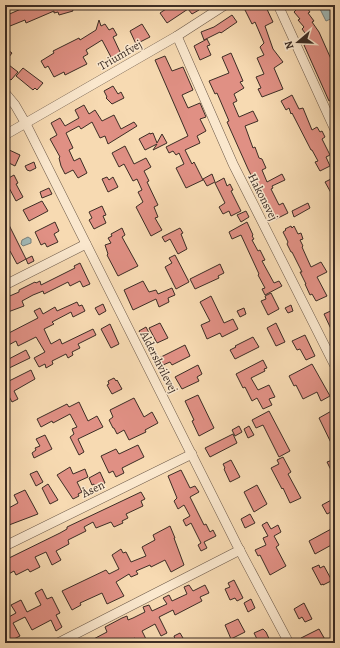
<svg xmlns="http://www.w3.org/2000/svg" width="340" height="648" font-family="Alegreya,serif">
	<rect width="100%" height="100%" fill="#f7dab2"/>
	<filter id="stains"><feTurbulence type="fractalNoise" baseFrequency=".005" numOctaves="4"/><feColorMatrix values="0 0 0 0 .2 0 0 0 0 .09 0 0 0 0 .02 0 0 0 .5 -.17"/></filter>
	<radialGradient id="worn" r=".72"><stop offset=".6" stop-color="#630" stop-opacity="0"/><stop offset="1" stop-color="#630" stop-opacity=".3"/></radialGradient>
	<g fill="#a0b8b6" stroke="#78807c">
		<path d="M318 5H331L335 11 333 18 326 21Z"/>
		<path d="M28 237 31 239V243L23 246 21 244 22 240Z"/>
	</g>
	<g fill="#e09084" stroke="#3c2d25">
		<path d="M30 5H71L73 11 59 15 58 12 54 13V11L26 23 25 20 5 28V16Z"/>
		<path d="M163 5H172L174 9 181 5H196L199 10 192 14 188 9 167 23 160 13 166 9Z"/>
		<path d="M251 5H265L273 22 265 26 273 49 283 62 274 68 283 89 262 97 258 89 261 88 256 77 264 74 257 58 264 55 260 47 264 43 255 22 252 24 244 8Z"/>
		<path d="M292 5H305L310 12 308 13 314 21 312 22 319 32 335 68V98L329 101 304 45 311 41 302 29 304 27 298 20 300 19 294 12 296 10Z"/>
		<path d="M232 15 237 22 221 33 220 32 204 40 201 32 214 27Z"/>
		<path d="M99 20 101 26 105 24 109 30 113 28 117 35 113 37 121 54 112 59 102 40 86 50 88 54 83 57 87 64 65 75 64 72 54 77 48 66 45 68 41 61 54 53 53 51 79 38 80 40 96 30Z"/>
		<path d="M142 24 150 37 136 44 130 31Z"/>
		<path d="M207 39 210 45 207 46 211 55 200 60 194 46Z"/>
		<path d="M5 48 12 53 5 62 18 72 11 80 5 76Z"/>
		<path d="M231 53 243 81 240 82 244 88 234 94 237 101 233 103 239 117 253 111 258 121 245 126 253 148 255 147 259 158 262 159 266 168 262 170 267 182 282 174 285 180 272 186 273 188 271 189 279 205 283 203 288 213 276 219 268 203 266 204 248 169 227 122 229 121 217 93 215 94 209 81 229 73 222 57Z"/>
		<path d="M165 56 172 71 183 67 193 90 182 95 188 108 200 103 206 117 200 119 206 131 197 136 200 143 185 150 192 164 194 162 203 180 186 188 176 168 184 164 179 153 176 155 173 151 169 153 166 147 188 136 155 60Z"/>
		<path d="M23 68 43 83 37 90 35 88 33 90 16 76Z"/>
		<path d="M113 86 118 94 121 92 124 98 112 104 106 98 107 97 104 91Z"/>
		<path d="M292 95 299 109 303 108 312 130 317 127 320 132 322 131 325 137 322 139 330 155 326 157 330 166 320 171 315 162 318 161 312 150H311L292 113 291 114 289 108 286 110 281 101Z"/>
		<path d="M84 105 89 114 95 110 102 121 114 115 121 129 134 122 137 126 108 144 105 136 100 138 92 122 81 129 79 126 66 133 73 148 69 150 74 161 80 158 87 173 78 178 73 170 65 174 61 166 59 158 60 157 50 139 57 135 51 123 60 118 65 126 79 118 75 110Z"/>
		<path d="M150 133V134L153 133 157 143 162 134 167 143 153 150 157 144 145 150 139 139Z"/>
		<path d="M125 146 134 164 146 158 151 167 144 171 149 181 147 182 158 205 154 207 158 217 155 218 162 230 151 236 136 207 143 202 138 192 142 190 137 179 133 181 124 164 119 167 112 153Z"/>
		<path d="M5 148 20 155 15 166 5 161Z"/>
		<path d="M34 162 36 168 30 171 27 170 25 166Z"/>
		<path d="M212 174 215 182 207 186 203 179Z"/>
		<path d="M14 175 18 183 16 184 23 197 16 201 5 180Z"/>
		<path d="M107 177 109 180 113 177 118 187 108 192 102 179Z"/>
		<path d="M335 177V200L325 182Z"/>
		<path d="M224 178 227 186 230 184 233 190 231 191 241 211 231 216 229 211 223 214 219 207 225 203 215 183Z"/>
		<path d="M49 188 52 194 42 198 40 192Z"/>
		<path d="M42 201 48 211 29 221 23 210Z"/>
		<path d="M308 203 310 208 294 217 292 211Z"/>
		<path d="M102 206 106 215 103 216 106 223 94 229 89 220 92 218 89 212Z"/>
		<path d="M246 211 249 217 241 222 237 215Z"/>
		<path d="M5 217 26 259 17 264 10 251 5 254Z"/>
		<path d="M55 222 59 231 54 234 58 242 47 247 45 243 41 245 35 232Z"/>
		<path d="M247 222 253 235 252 236 254 239 252 240 258 251 260 250 265 260 262 261 274 283 279 281 282 286 265 295 262 289 265 288 258 275 259 274 241 235 232 239 229 232Z"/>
		<path d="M291 226 292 228 294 226 298 234 301 233 303 239 300 240 303 246 302 247 311 267 321 262 327 272 317 277 327 296 316 301 312 294 310 295 305 284H306L300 272H302L292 252H291L287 244 288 242 283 232 286 230 285 229Z"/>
		<path d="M122 228 125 235 122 237 138 266 118 276 107 255 108 254 105 245 111 243 108 238 112 236 111 234Z"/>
		<path d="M180 228 183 233 181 234 187 249 178 254 170 239 165 242 162 237Z"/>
		<path d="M175 255 189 282 176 289 165 267 172 263 169 258Z"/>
		<path d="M32 256 34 261 28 264 26 259Z"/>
		<path d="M80 263 90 284 83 287 80 281 70 286 68 282 44 294 43 291 33 295 22 301 24 306 8 312 5 305V298L19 292V290L35 282 36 283 40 281 41 285 75 268 74 266Z"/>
		<path d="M220 264 224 273 218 276 219 278 195 289 190 279Z"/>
		<path d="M143 281 149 292 156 290 158 294 172 288 175 295 168 298 169 302 159 307 156 299 133 310 124 290Z"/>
		<path d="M271 293 279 309 268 315 261 301 266 299 265 296Z"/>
		<path d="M211 296 224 323 233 319 238 329 222 337 220 333 207 339 201 325 210 321 200 302Z"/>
		<path d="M77 302 79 306 82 305 85 311 73 317 71 312 52 322 54 324 44 329 51 344 60 339 62 344 93 329 96 335 78 344 80 348 72 352 73 355 68 358 66 354 52 361 53 364 46 368 45 364 39 367 34 358 45 352 36 337 18 346 16 341 5 347V335L38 318 34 311 40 308 43 314 55 307 57 311Z"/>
		<path d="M103 304 106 311 99 315 95 308Z"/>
		<path d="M291 305 293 311 288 313 285 308Z"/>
		<path d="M244 308 246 314 240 317 237 311Z"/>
		<path d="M335 309V327L331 329 324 314Z"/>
		<path d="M160 323 168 338 157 343 149 328Z"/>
		<path d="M276 323 285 342 276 346 267 328Z"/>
		<path d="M110 324 119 344 111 348 101 329Z"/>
		<path d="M146 327 149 333 142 337 139 331Z"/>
		<path d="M305 335 315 356 306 360 300 349 297 350 292 341Z"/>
		<path d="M253 337 259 347 235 359 230 350 236 347 235 346Z"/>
		<path d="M185 345 190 356 172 365 170 362 163 365 159 358Z"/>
		<path d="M26 350 30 358 5 370V361Z"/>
		<path d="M263 360 267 368 264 369 265 371 251 378 258 390 269 385 275 397 269 399 272 405 263 409 257 398 252 401 245 387 243 388 236 374Z"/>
		<path d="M312 364 330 396 321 401 317 392 303 399 296 385 294 386 289 376Z"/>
		<path d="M198 365 202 374 197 377 199 381 182 389 175 377Z"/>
		<path d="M31 370 35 379 14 391 18 399 12 402 5 389V383Z"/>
		<path d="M114 378 116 381 117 380 122 389 112 394 107 385 109 384 108 381Z"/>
		<path d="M198 395 214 428 199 436 192 421 194 420 185 401Z"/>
		<path d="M134 398 144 417 152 412 158 423 145 430 146 432 129 440 124 430 117 434 114 428H113L109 420 113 417 110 410Z"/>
		<path d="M79 402 88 421 97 416 103 427 78 439 84 452 79 455 70 437 74 434 72 429 77 427 70 414 53 423 52 421 41 427 37 419 67 404 69 407Z"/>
		<path d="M335 409V422L331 424 335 433V451L319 418Z"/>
		<path d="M269 411 290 451 279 457 263 425 256 428 252 420Z"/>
		<path d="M239 426 242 432 235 436 232 430Z"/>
		<path d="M249 426 254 435 248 438 244 429Z"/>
		<path d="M233 434 237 443 210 457 205 448Z"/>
		<path d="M45 435 52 449 34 458 32 453 36 450 35 448 40 446 36 439Z"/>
		<path d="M138 445 144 457 122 468 124 473 116 477 113 471 109 473 101 456 116 449 119 454Z"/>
		<path d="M283 457 291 472 288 474 301 498 290 503 283 488 282 489 271 468 279 464 277 460Z"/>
		<path d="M335 459V478L327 462Z"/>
		<path d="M231 460 240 477 230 482 224 469 225 468 223 464Z"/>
		<path d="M70 467 73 474 85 469 88 477 77 482 82 492 78 494 79 496 73 499 57 475Z"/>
		<path d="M181 470 190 488 195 486 199 492 190 497 204 525 206 524 210 532 213 530 216 536 204 542 207 548 201 551 198 545 201 543 191 523 186 526 183 520 190 516 184 505 178 509 174 501 177 498 168 476Z"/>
		<path d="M37 471 43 482 36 486 30 474Z"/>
		<path d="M100 472 105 483 95 487 94 484 92 485 89 478Z"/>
		<path d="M48 484 58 500 50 504 42 488Z"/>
		<path d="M257 485 267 504 254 512 244 492Z"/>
		<path d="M25 490 38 514 9 525 5 517V510L18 503 14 495Z"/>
		<path d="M141 492 145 499 141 501 143 506 126 514 128 518 122 521 123 523 114 527 111 522 96 528 93 522 84 527 86 531 68 540 69 544 56 551 61 560 52 565 46 552 35 557 40 567 30 572 28 569 16 575 14 571 5 576V560L60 533 67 529V527Z"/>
		<path d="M335 498V510L327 514 322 505Z"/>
		<path d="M250 514 255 523 245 528 241 519Z"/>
		<path d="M267 522 271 529 278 525 281 532 274 536 279 545 276 547 286 566 270 575 260 555 258 556 255 550 266 545 263 538 268 536 262 525Z"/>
		<path d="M170 526 175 538H174L184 565 171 572 165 560 151 567 150 565 136 571 138 574 131 577 129 574 116 582 124 596 107 604 102 593 80 603 81 605 72 610 62 591 106 570 109 574 119 569 112 555 121 549 123 553 126 552 131 562 146 556 142 547 155 540 153 535Z"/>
		<path d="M333 528 335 533V543L315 554 309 541Z"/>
		<path d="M319 565 320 568 324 566 331 579V581L323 585V584L321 585 312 568Z"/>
		<path d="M234 580 243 598 237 601 235 598 230 600 225 589 230 587 228 583Z"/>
		<path d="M189 585 193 591 205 585 209 593 200 597 202 601 175 615 173 610 159 617 167 633 161 636 155 624 142 631 146 639 138 643 135 638 126 642 125 640 119 643H86L107 632 105 627 122 618 127 616 128 620 133 618 145 612 143 607 149 605 152 611 167 604 163 598 169 595 172 601 187 594 184 587Z"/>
		<path d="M42 589 47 599 52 597 60 613 56 615 62 627 56 631 51 620 32 630 25 617 13 623 20 636 10 641 5 632V619L16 613 11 605 21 600 27 612 41 605 35 593Z"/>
		<path d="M251 599 255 608 248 612 244 603Z"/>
		<path d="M304 603 312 619 305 622 302 617 299 619 294 609Z"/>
		<path d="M238 619 245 632 231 639 225 625Z"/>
		<path d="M263 629 266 632 271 643H259L254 633Z"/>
		<path d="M319 629 327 643H304L301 638Z"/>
		<path d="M180 633 183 638 176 642 174 636Z"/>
	</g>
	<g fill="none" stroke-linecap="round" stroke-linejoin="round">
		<g stroke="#6b5848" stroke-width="10">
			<g id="minor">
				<path d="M278 5 335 130"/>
				<path d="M177 36 233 164 335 366"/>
				<path d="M5 93 15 105 26 124 237 545 289 643"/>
				<path d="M5 135 177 36 225 5"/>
				<path d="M5 285 86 244"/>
				<path d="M5 546 192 454"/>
				<path d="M58 643 240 550"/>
			</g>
		</g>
		<use href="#minor" stroke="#fae7cd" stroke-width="9"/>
	</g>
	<g text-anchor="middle" stroke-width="3" stroke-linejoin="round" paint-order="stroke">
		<g font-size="12" fill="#3c2d25" stroke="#fae7cd">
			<text transform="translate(120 55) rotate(-30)" y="4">Triumfvej</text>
			<text transform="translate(263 197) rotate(63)" y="4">Hakonsvej</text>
			<text transform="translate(159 362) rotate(63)" y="4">Aldershvilevej</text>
			<text transform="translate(93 489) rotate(-26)" y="4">Åsen</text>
		</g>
	</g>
	<rect width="340" height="648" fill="none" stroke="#f7dab2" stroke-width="20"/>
	<rect x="6" y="6" width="328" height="636" fill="none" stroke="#3c2d25" stroke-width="2"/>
	<rect x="10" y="10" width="320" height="628" fill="none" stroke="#3c2d25"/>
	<g transform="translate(298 42) rotate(251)" stroke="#fae7cd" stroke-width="3" paint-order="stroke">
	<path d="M0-3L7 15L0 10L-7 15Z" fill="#3c2d25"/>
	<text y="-6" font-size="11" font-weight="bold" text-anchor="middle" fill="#3c2d25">N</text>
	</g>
	<rect width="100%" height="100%" filter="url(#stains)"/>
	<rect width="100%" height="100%" fill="url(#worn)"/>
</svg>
